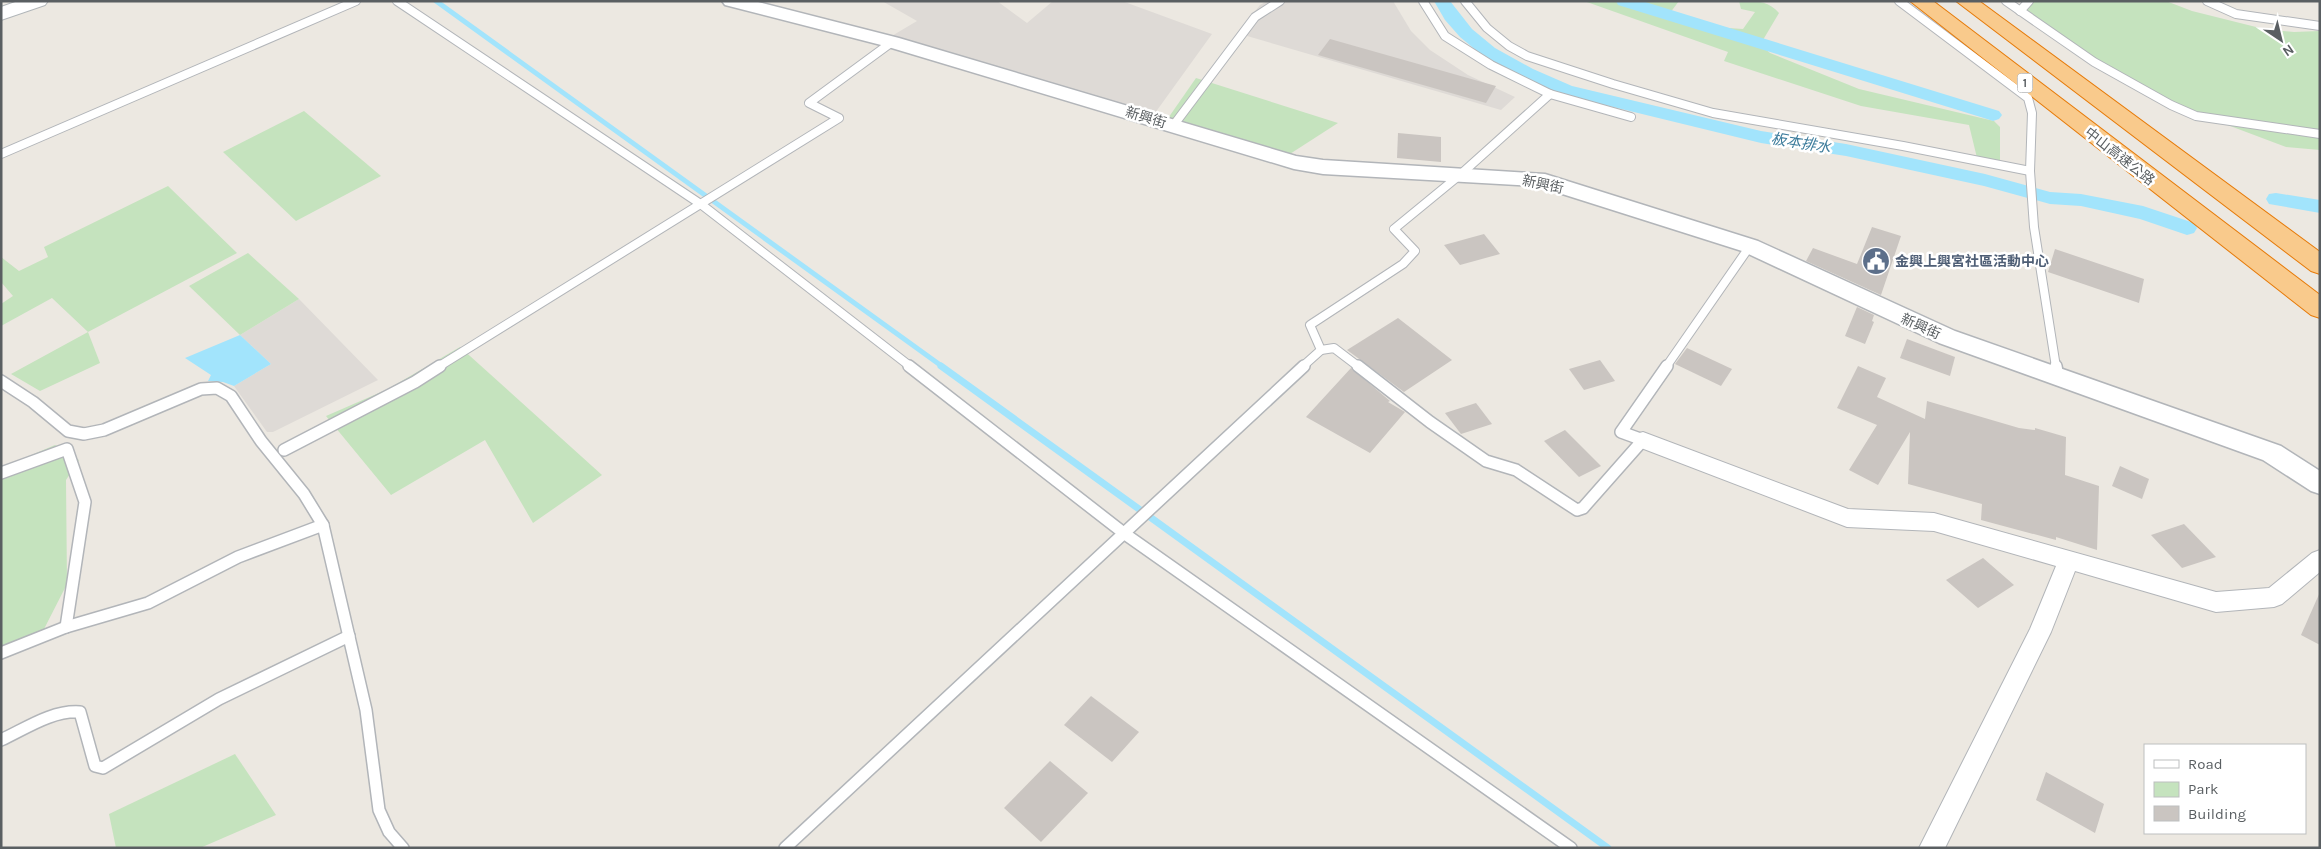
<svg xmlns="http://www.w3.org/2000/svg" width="2321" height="849" font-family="Karla,'Noto Sans TC',sans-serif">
	<rect width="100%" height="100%" fill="#ece8e1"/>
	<g fill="#dedad6">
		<path d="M882 1H997L1027 23 1053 1H1122L1212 34 1150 120 885 40 917 21Z"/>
		<path d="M1267 1H1393L1411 31 1430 50 1468 75 1515 97 1501 110 1237 33 1260 5Z"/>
		<path d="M299 299 378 380 273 432H267L234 386 271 364 240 335Z"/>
	</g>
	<g fill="#c5e3be">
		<path d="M1584 1H1679L1670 13 1714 27 1743 29 1755 12 1741 9 1739 1C1755 1 1768 0 1779 13L1760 45 1770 53 1859 89 1994 121 2000 127V166L1978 162 1969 125 1861 106 1724 61 1728 52Z"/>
		<path d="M2022 1H2166L2192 11 2264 29 2294 32 2320 31V150L2286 147 2209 118 2117 77 2021 7Z"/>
		<path d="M1196 78 1338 123 1279 161 1164 124Z"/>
		<path d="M304 111 381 176 296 221 223 152Z"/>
		<path d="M168 186 237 253 88 332 100 363 40 391 11 374 88 332 52 298 1 326V304L13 296 1 282V257L19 271 48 257 44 247Z"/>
		<path d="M248 253 299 299 240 335 189 286Z"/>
		<path d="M460 347 602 475 533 523 485 440 391 495 326 416 388 389Z"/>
		<path d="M55 445 79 460 66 480 67 584 43 631 1 652V468Z"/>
		<path d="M235 754 276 815 200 848H116L109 814Z"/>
	</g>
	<path fill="#a2e4fc" d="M240 335 271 364 234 386 223 382 208 381 211 375 185 358Z"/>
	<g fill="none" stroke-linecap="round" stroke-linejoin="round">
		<path stroke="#a2e4fc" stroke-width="5" d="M436 1 943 367"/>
		<path stroke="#a2e4fc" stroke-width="7" d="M941 366 1608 848"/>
		<g fill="#a2e4fc" fill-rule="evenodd">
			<path d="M1434 1H1450L1472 29 1495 48 1533 69 1572 86 1761 131 1846 144 1985 174 2050 192 2081 194 2143 206 2194 223 2197 228 2194 233 2187 235 2140 219 2081 206 2050 204 1984 186 1846 156 1761 143 1560 94 1521 77 1483 56 1460 37 1445 20Z"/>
			<path d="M1616 1H1642L1999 111 2002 115 1999 119 1993 121 1987 119 1618 5Z"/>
			<path d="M2276 193 2320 200V213L2269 204 2266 199 2269 194Z"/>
		</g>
	</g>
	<g fill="#cac5c1">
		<path d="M1330 39 1496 86 1486 103 1318 55Z"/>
		<path d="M1398 133 1441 137V162L1397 158Z"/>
		<path d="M1872 227 1901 236 1881 295 1806 261 1813 248 1857 264Z"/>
		<path d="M1484 234 1500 254 1460 265 1444 245Z"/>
		<path d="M2055 249 2144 279 2139 303 2048 272Z"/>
		<path d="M1857 307 1874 315 1872 321 1874 322 1865 344 1845 336Z"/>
		<path d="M1398 318 1452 360 1404 392 1347 350Z"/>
		<path d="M1907 339 1955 357 1950 376 1900 358Z"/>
		<path d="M1687 348 1732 369 1721 386 1675 364Z"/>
		<path d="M1600 360 1615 381 1584 390 1569 369Z"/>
		<path d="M1858 366 1886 378 1877 397 1925 419 1927 401 2019 428 2035 430V428L2066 437 2065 475 2099 486 2097 550 2056 537V540L1981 520 1982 504 1908 484 1910 432 1878 485 1849 470 1877 425 1837 408Z"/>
		<path d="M1351 368 1390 401 1388 402 1405 412 1370 453 1306 417Z"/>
		<path d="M1476 403 1492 424 1461 434 1445 413Z"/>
		<path d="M1565 430 1601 466 1579 477 1544 441Z"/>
		<path d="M2120 466 2149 479 2142 499 2112 486Z"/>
		<path d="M2184 524 2216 557 2182 568 2151 535Z"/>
		<path d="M1983 558 2014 585 1978 608 1946 580Z"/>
		<path d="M2320 592V645L2301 635Z"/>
		<path d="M1091 696 1139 732 1112 762 1064 725Z"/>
		<path d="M1050 761 1088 793 1041 842 1004 808Z"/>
		<path d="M2046 772 2104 804 2095 833 2036 800Z"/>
	</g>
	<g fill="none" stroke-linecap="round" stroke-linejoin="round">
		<g stroke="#b2b5b9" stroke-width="10">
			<g id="service-far1">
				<path d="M397 1 702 205 911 367"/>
				<path d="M1423 1 1445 36 1491 65 1550 94 1631 117"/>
				<path d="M1465 1 1487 28 1509 46 1527 56 1613 84 1713 113 1903 146 2030 171"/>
				<path d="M1899 1 2028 98 2032 113 2030 171 2034 227 2056 367"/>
				<path d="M2006 1 2094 62 2171 105 2196 116 2320 134"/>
				<path d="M2207 1 2236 14 2320 26"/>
				<path d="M2020 11 2029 1"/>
				<path d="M1173 126 1255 17 1280 1"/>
				<path d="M1 154 356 1"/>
				<path d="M1321 350 1334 348 1359 367"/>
				<path d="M438 367 839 118 809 103 892 42"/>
				<path d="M1302 367 1321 350 1310 325 1403 264 1415 251 1394 229 1461 174 1550 94"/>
				<path d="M1666 367 1750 246"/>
			</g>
		</g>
		<g stroke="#b2b5b9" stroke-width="14">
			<g id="service">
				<path d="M909 366 1125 534 1571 848"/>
				<path d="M1358 366 1430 422 1486 461 1516 470 1577 510 1583 508 1643 440 1621 432 1667 366"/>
				<path d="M2056 366 2058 377"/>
				<path d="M1 381 33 402 68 431 84 434 104 430 201 389 217 388 231 396 261 441 304 494 323 525 366 710 379 810 389 832 403 848"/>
				<path d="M284 450 415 382 440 366"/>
				<path d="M1 473 67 449 85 502 66 627"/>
				<path d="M1 653 66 627 148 603 238 557 323 525"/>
				<path d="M1 740C25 729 52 710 80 712L95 766 103 768 219 699 349 636"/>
				<path d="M785 848 1304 366"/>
			</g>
		</g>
		<g stroke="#b2b5b9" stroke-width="2">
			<path id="minor" d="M1643 432 1848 509 1934 513 2216 592 2269 588 2312 553 2320 550V572L2282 604 2274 607 2216 612 2075 571 2051 632 1945 848H1919L2030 629 2056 566 1934 531 1847 527 1636 446 1633 440 1636 434Z"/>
		</g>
		<g stroke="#b2b5b9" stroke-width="3">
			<path id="tertiary" d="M722 1H754L899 38 1296 156 1323 160 1545 174 1758 241 1955 331 2281 446 2320 471V494L2311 491 2263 460 1939 343 1742 251 1537 186 1323 174 1294 169 885 46 725 5Z"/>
		</g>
		<g stroke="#b1b6b9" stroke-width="2">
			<path id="secondary" d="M18 1H48L45 5 1 20V7Z"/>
		</g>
		<g stroke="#e67a08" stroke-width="2">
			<g id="motorway">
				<path d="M1910 1H1933L2320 295V318L2311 315Z"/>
				<path d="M1956 1H1979L2320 252V274L2311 271Z"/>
			</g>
		</g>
		<use href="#service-far1" stroke="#fff" stroke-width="8"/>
		<use href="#service" stroke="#fff" stroke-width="11"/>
		<use href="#minor" fill="#fff" fill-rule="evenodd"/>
		<use href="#tertiary" fill="#fff" fill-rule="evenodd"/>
		<use href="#secondary" fill="#fff" fill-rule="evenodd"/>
		<use href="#motorway" fill="#f9ca8c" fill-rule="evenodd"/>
	</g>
	<defs>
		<g id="civic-disc" transform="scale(1.4375)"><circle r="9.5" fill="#5c6f8a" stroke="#fff"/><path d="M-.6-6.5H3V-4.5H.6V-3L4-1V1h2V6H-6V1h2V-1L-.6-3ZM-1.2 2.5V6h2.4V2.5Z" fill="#fff"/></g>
	</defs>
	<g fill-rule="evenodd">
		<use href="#civic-disc" x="1876" y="261"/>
	</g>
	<g text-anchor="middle" stroke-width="5" stroke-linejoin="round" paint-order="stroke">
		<rect fill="#fff" stroke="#8c8f91" stroke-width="1" x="2017.5" y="73.5" width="15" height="19" rx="4"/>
		<g font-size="12" font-weight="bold" fill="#5a5f62">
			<text x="2025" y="87">1</text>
		</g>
		<g font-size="14" fill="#5a5f62" stroke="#fff">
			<text transform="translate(1146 117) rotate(17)" y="5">新興街</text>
			<text transform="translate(2120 156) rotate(38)" y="5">中山高速公路</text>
			<text transform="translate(1543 184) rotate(12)" y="5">新興街</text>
			<text transform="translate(1921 326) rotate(24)" y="5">新興街</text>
		</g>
		<g font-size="14" font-weight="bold" fill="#4e5e75" stroke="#fff" text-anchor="start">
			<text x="1895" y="266">金興上興宮社區活動中心</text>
		</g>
		<g font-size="15" font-style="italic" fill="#3b7b9b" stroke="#fff">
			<text transform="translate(1801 143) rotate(9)" y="5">板本排水</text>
		</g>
	</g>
	<rect width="2321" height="849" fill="none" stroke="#5a5f62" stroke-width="5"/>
	<rect x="2144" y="744" width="162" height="90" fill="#ffffff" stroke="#bdbfc0"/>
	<rect x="2154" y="760" width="25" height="8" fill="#ffffff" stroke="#bdbfc0"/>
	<text x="2188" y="769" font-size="15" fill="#5a5f62">Road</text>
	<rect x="2154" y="782" width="25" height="15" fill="#c5e3be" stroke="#bdbfc0"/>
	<text x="2188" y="794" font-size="15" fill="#5a5f62">Park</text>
	<rect x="2154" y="806" width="25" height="15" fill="#cac5c1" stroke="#bdbfc0"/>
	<text x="2188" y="819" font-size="15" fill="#5a5f62">Building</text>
	<g transform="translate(2281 40) rotate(145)" stroke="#ffffff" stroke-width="4" paint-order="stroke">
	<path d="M0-4L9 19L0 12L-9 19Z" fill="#5a5f62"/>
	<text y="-8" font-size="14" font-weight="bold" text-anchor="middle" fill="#5a5f62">N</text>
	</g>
</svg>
